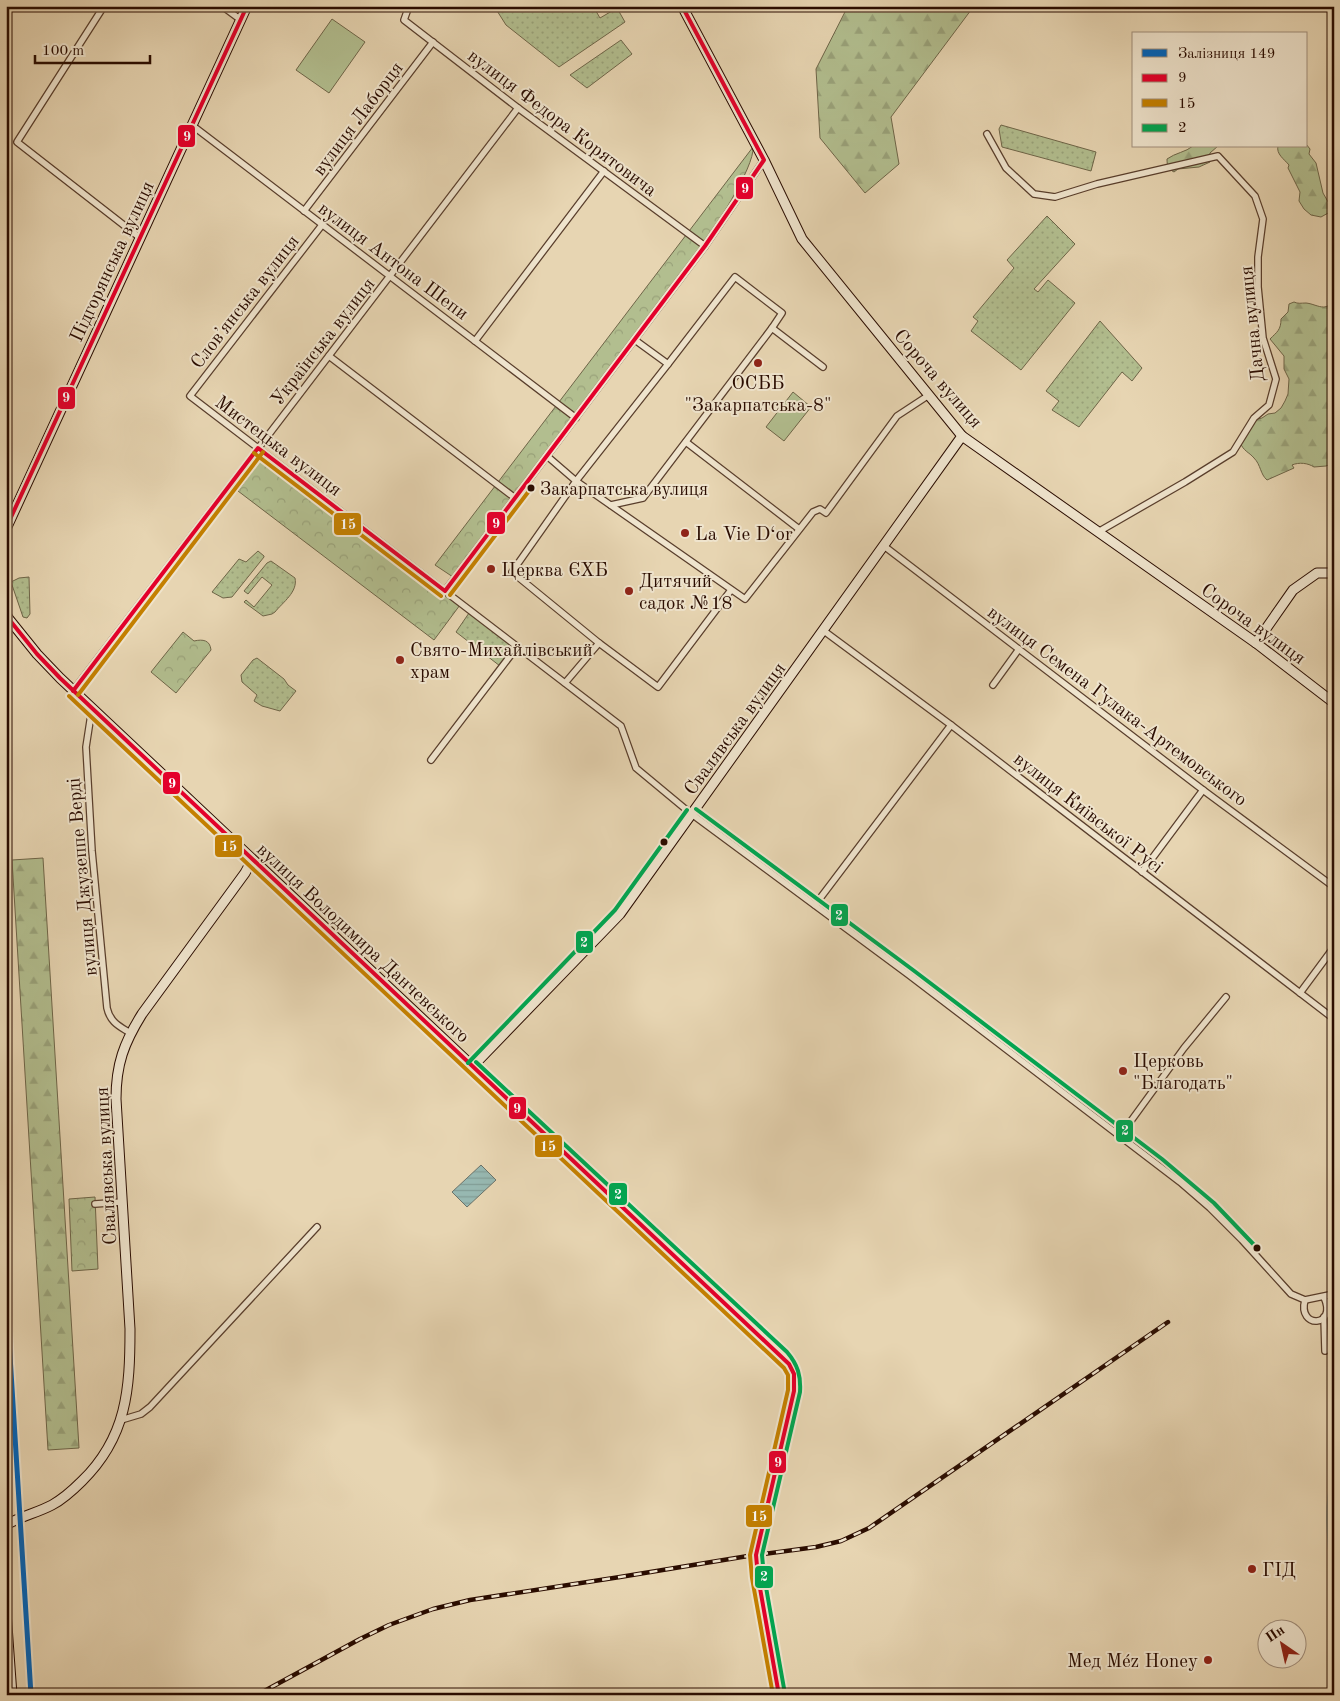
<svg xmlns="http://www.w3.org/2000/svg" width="1340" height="1701" font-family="'Old Standard TT',serif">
	<defs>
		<pattern id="grass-dots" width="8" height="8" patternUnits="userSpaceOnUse" patternTransform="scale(1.25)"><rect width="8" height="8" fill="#b2be8f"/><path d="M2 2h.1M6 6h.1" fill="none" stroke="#99a27a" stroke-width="1.8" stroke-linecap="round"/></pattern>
		<pattern id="forest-firs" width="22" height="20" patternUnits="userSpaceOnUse" patternTransform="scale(1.25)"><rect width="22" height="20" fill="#b2be8f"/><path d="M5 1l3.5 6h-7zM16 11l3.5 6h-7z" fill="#99a27a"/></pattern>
		<pattern id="park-crowns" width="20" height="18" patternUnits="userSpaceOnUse" patternTransform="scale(1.25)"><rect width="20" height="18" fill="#b2be8f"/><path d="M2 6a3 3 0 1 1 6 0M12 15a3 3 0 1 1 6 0" fill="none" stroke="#99a27a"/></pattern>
		<pattern id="water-rules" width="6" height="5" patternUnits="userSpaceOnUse" patternTransform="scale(1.25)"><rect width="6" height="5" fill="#97b8b1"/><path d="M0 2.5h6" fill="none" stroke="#829d96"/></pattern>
	</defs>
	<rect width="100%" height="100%" fill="#e7d5b2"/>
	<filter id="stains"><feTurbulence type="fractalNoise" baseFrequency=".004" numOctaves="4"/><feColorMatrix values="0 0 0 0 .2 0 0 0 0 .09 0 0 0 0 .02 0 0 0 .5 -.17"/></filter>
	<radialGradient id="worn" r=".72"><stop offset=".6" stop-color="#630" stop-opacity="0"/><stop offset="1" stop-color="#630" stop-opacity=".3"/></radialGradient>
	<g fill="url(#grass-dots)" stroke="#6e6548">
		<path d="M494 6H593L600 18 617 8 625 22 559 67 506 25Z"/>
		<path d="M621 40 632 54 587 88 570 75Z"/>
		<path d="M1001 125 1096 152 1091 171 1002 147 999 129Z"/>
		<path d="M1047 216 1075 244 1034 289 1038 292 1048 280 1075 303 1021 370 971 331 978 321 973 317 1014 268 1007 260Z"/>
		<path d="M1100 321 1142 368 1132 381 1122 372 1079 427 1052 410 1059 401 1046 391Z"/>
		<path d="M258 551 264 556V557L232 597 223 598 212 592 239 559 246 562Z"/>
		<path d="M271 561 295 578C298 592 283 602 275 612L272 614 263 616 244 602 246 600 254 607 272 585 262 577 248 594 244 591 267 563Z"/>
		<path d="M29 577 30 614 27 618 23 617 11 582 19 578Z"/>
		<path d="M469 613 514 647 500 666 456 632Z"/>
		<path d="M257 658 284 679 288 685 296 691 280 711 262 706 254 701 257 695 242 682 241 675 253 660Z"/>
	</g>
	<g fill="url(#forest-firs)" stroke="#6e6548">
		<path d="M848 6H974L891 117 899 164 865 193 820 138 816 69Z"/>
		<path d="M1306 144 1310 149 1309 154 1316 163 1323 193 1331 207 1330 212 1321 217 1311 215 1304 209 1299 201 1300 192 1288 168 1289 165C1284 159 1276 154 1278 146H1306Z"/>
		<path d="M1193 146H1218L1210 153V162L1199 167 1178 169 1174 172C1168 169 1167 165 1167 159 1175 153 1186 152 1193 146Z"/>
		<path d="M1334 298V463L1326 466 1314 467C1308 463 1299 462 1292 465L1294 468 1267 480C1260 474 1261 465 1254 458 1249 452 1243 451 1240 442L1253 420 1262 418 1268 414 1275 413 1281 408 1285 401 1288 394 1289 379 1284 369V356L1270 339C1277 332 1281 330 1281 319L1288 312 1289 304 1294 302C1298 304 1301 303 1306 303 1317 304 1327 314 1334 298Z"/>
		<path d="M43 858 79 1448 48 1450 12 860Z"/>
	</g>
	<g fill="url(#park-crowns)" stroke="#6e6548">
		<path d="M753 147C755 167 712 232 699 251L453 577 435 565Z"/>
		<path d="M262 458 460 605 434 640 238 491Z"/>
		<path d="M183 632 194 641C203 639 210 640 211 650L176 693 151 672Z"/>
		<path d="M95 1197 98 1269 72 1271 69 1199Z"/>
	</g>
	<g fill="#b2be8f" stroke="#6e6548">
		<path d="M332 19 365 42 329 93 296 70Z"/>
		<path d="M793 392 811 407 784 441 766 427Z"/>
	</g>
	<path fill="url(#water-rules)" stroke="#6b736a" d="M481 1165 496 1180 467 1207 452 1192Z"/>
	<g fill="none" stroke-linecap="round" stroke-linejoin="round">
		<path stroke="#97b8b1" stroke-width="8" d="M1334 1482C1327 1507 1332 1549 1334 1575"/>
		<g stroke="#593e2c" stroke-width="8">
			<g id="street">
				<path d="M104 6 17 142 139 237"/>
				<path d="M222 6 241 20"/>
				<path d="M409 6 404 20 518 108 705 246"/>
				<path d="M193 126 576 418"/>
				<path d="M987 134 1006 168 1034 194 1055 197 1097 184 1218 156 1255 196 1263 219 1258 257V287L1263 338 1276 379 1269 405 1254 418 1233 452 1185 482 1098 532"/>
				<path d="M304 211 433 42"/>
				<path d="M322 225 190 396 621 726 636 768 689 812 909 975 1180 1182 1210 1208 1242 1240 1291 1294 1305 1300 1334 1294"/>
				<path d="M635 340 668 364 576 481 745 599 813 512 820 509 826 513 897 416 929 395"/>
				<path d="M475 341 604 171"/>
				<path d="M329 356 515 498"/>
				<path d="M668 364 735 277 782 313 772 328"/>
				<path d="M686 442 799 529"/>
				<path d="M547 456 576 481 512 572 599 643 565 683"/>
				<path d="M611 505 643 498 772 328 823 367"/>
				<path d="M884 546 1203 790 1334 887"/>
				<path d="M445 591 705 246 764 160"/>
				<path d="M824 631 951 725 1334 1019"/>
				<path d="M599 643 658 687 731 590"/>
				<path d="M993 685 1019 649"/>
				<path d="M73 691 518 108"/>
				<path d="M92 708 86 747 92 851 107 1008C110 1022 119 1026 130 1033"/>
				<path d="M431 760 517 647"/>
				<path d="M1142 872 1203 790"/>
				<path d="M815 905 951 725"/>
				<path d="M1300 993 1334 947"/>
				<path d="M1120 1136 1184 1048 1226 997"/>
				<path d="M95 1204 122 1202"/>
				<path d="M1305 1300C1297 1329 1338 1328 1324 1297"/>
				<path d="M1324 1317 1325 1351"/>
				<path d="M121 1420 141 1414 150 1407 317 1227"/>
			</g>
		</g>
		<g stroke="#2a0c00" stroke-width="11">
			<g id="secondary">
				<path d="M682 6 764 160 802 239 962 436 1256 643 1334 703"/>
				<path d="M6 529 247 6"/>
				<path d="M6 613 8 618 37 654 60 678 789 1364 794 1374V1391L756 1555 758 1577 779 1695"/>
				<path d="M1256 643 1293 590 1317 573H1334"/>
				<path d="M472 1067 620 914 962 436"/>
				<path d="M6 1525C21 1516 37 1513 52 1505 63 1499 73 1490 82 1481 127 1437 130 1389 130 1329L116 1099C116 1064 124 1043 142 1014L245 873 252 860"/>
				<path d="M6 1612 12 1695"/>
			</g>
		</g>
		<use href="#street" stroke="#efe4cd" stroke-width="5.5"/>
		<use href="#secondary" stroke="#efe4cd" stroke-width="9"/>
		<g stroke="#2a0c00" stroke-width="4.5">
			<path id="rail" d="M257 1695 360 1639 389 1625 433 1609 470 1600 620 1577 748 1556 816 1547 841 1541 869 1528 1168 1322"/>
		</g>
		<use href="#rail" stroke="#efe4cd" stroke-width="2.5" stroke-dasharray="8" stroke-linecap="butt"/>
		<g stroke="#efe4cd" stroke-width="8">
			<g id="bus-1">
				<path d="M6 528 247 6"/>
				<path d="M6 614 8 618 37 654 60 678 789 1364 794 1374V1391L756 1555 758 1577 779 1695"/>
				<path d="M73 691 258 448 445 591 705 246 764 160 682 6"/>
			</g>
		</g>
		<g stroke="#efe4cd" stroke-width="8">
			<g id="bus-2">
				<path d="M254 453 441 596"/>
				<path d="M450 595 532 487"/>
				<path d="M78 695 263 452"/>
				<path d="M69 696 784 1368 788 1375V1390L750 1555 752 1578 773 1695"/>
			</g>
		</g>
		<g stroke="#efe4cd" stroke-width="8">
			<g id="bus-3">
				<path d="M696 809 913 970 1162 1159 1214 1203 1258 1249"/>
				<path d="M476 1062 787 1352C798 1365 801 1376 800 1392L762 1555 764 1576 785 1694"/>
				<path d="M468 1063 615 910 687 810"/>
			</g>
		</g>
		<use href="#bus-1" stroke="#e4002b" stroke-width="4"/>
		<use href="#bus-2" stroke="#c48000" stroke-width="4"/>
		<use href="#bus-3" stroke="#00a651" stroke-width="4"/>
		<g stroke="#efe4cd" stroke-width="9">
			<path id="rail-1" d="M6 1291 31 1695"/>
		</g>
		<use href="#rail-1" stroke="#0065bd" stroke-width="5"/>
	</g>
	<g fill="#8f2418" stroke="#efe4cd" stroke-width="2">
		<circle cx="758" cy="363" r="5"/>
		<circle cx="685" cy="533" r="5"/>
		<circle cx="491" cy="569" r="5"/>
		<circle cx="629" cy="591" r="5"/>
		<circle cx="400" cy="660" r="5"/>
		<circle cx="1123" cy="1071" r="5"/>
		<circle cx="1252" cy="1569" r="5"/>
		<circle cx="1208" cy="1660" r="5"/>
	</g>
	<g fill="#2a0c00" stroke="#efe4cd" stroke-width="2">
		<circle cx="531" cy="488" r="4.5"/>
		<circle cx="664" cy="842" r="4.5"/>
		<circle cx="1257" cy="1248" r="4.5"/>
	</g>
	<g text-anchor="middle" stroke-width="4" stroke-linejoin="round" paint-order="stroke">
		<g font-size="18" fill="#2a0c00" stroke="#efe4cd" text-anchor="start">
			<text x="540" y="495">Закарпатська вулиця</text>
		</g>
		<g font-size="19" fill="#2a0c00" stroke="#efe4cd">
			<text transform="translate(357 118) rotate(-53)" y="7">вулиця Лаборця</text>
			<text transform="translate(563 122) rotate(37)" y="7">вулиця Федора Корятовича</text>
			<text transform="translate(394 260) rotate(37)" y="7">вулиця Антона Шепи</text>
			<text transform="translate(111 261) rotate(-65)" y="7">Підгорянська вулиця</text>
			<text transform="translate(244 301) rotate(-52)" y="7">Словʼянська вулиця</text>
			<text transform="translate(1251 324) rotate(-96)" y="7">Дачна вулиця</text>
			<text transform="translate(322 341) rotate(-52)" y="7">Українська вулиця</text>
			<text transform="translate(939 378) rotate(49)" y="7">Сороча вулиця</text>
			<text transform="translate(279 445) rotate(37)" y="7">Мистецька вулиця</text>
			<text transform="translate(1254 623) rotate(36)" y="7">Сороча вулиця</text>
			<text transform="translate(1118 705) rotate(37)" y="7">вулиця Семена Гулака-Артемовського</text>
			<text transform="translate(734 728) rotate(-54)" y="7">Свалявська вулиця</text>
			<text transform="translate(1089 812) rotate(38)" y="7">вулиця Київської Русі</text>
			<text transform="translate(81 877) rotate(-95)" y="7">вулиця Джузеппе Верді</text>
			<text transform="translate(364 942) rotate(43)" y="7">вулиця Володимира Данчевського</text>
			<text transform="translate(105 1166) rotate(-93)" y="7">Свалявська вулиця</text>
		</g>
		<g font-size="19" fill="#2a0c00" stroke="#efe4cd" text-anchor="start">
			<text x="758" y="389" text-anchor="middle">ОСББ<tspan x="758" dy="22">"Закарпатська-8"</tspan></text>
			<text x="695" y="540">La Vie D‘or</text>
			<text x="501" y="576">Церква ЄХБ</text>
			<text x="639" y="587">Дитячий<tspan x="639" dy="22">садок №18</tspan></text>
			<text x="410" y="656">Свято-Михайлівський<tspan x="410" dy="22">храм</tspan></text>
			<text x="1133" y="1067">Церковь<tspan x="1133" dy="22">"Благодать"</tspan></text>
			<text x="1262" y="1576">ГІД</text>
			<text x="1198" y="1667" text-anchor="end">Мед Méz Honey</text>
		</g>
	</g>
	<g stroke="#efe4cd" stroke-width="2">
		<rect x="177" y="124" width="19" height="24" rx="5" fill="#e4002b"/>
		<rect x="735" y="176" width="19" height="24" rx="5" fill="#e4002b"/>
		<rect x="57" y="386" width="19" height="24" rx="5" fill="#e4002b"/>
		<rect x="486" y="511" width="20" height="24" rx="5" fill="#e4002b"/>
		<rect x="333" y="512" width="29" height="24" rx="5" fill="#c48000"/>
		<rect x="162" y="771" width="19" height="24" rx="5" fill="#e4002b"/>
		<rect x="214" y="834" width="29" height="24" rx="5" fill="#c48000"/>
		<rect x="830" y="903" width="19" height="24" rx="5" fill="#00a651"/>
		<rect x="575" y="930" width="19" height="24" rx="5" fill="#00a651"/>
		<rect x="508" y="1096" width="19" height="24" rx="5" fill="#e4002b"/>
		<rect x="1115" y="1119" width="19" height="24" rx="5" fill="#00a651"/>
		<rect x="534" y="1134" width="29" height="24" rx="5" fill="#c48000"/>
		<rect x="608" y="1182" width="20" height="24" rx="5" fill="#00a651"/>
		<rect x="768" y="1450" width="19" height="24" rx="5" fill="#e4002b"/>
		<rect x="745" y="1504" width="28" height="24" rx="5" fill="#c48000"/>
		<rect x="754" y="1565" width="20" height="24" rx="5" fill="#00a651"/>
	</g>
	<g font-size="14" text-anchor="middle" font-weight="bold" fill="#fff">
		<text x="187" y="141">9</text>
		<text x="745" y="193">9</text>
		<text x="66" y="402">9</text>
		<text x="496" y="528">9</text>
		<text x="348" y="529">15</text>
		<text x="172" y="788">9</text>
		<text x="229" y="851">15</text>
		<text x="839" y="920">2</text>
		<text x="584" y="947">2</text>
		<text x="517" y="1113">9</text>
		<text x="1125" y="1135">2</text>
		<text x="548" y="1151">15</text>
		<text x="618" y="1199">2</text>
		<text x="778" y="1467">9</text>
		<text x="759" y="1521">15</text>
		<text x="764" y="1581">2</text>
	</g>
	<rect width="1340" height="1701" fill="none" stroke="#e7d5b2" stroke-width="25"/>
	<rect x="8" y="8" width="1325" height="1686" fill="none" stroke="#2a0c00" stroke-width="2.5"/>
	<rect x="12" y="12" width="1315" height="1676" fill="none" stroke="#2a0c00"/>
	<rect x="1132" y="32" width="175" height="115" fill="#efe4cd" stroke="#a08e7b"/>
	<rect x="1142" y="49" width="25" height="8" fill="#0065bd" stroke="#a08e7b"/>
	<text x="1178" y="58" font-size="15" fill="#2a0c00">Залізниця 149</text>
	<rect x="1142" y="74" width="25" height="8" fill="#e4002b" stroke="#a08e7b"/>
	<text x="1178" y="82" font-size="15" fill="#2a0c00">9</text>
	<rect x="1142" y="99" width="25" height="8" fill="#c48000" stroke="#a08e7b"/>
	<text x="1178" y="108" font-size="15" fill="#2a0c00">15</text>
	<rect x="1142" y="124" width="25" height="8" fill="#00a651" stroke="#a08e7b"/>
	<text x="1178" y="132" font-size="15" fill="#2a0c00">2</text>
	<g transform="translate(1282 1644) rotate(326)"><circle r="24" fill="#efe4cd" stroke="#a08e7b"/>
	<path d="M0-4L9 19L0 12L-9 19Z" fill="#8f2418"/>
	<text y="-8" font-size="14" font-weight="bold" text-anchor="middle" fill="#2a0c00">Пн</text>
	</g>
	<path d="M35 55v8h115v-8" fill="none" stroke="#2a0c00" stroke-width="2.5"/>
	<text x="42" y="55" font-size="15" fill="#2a0c00" stroke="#efe4cd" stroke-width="4" paint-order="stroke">100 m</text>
	<rect width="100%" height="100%" filter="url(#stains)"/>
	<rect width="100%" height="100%" fill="url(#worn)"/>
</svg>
